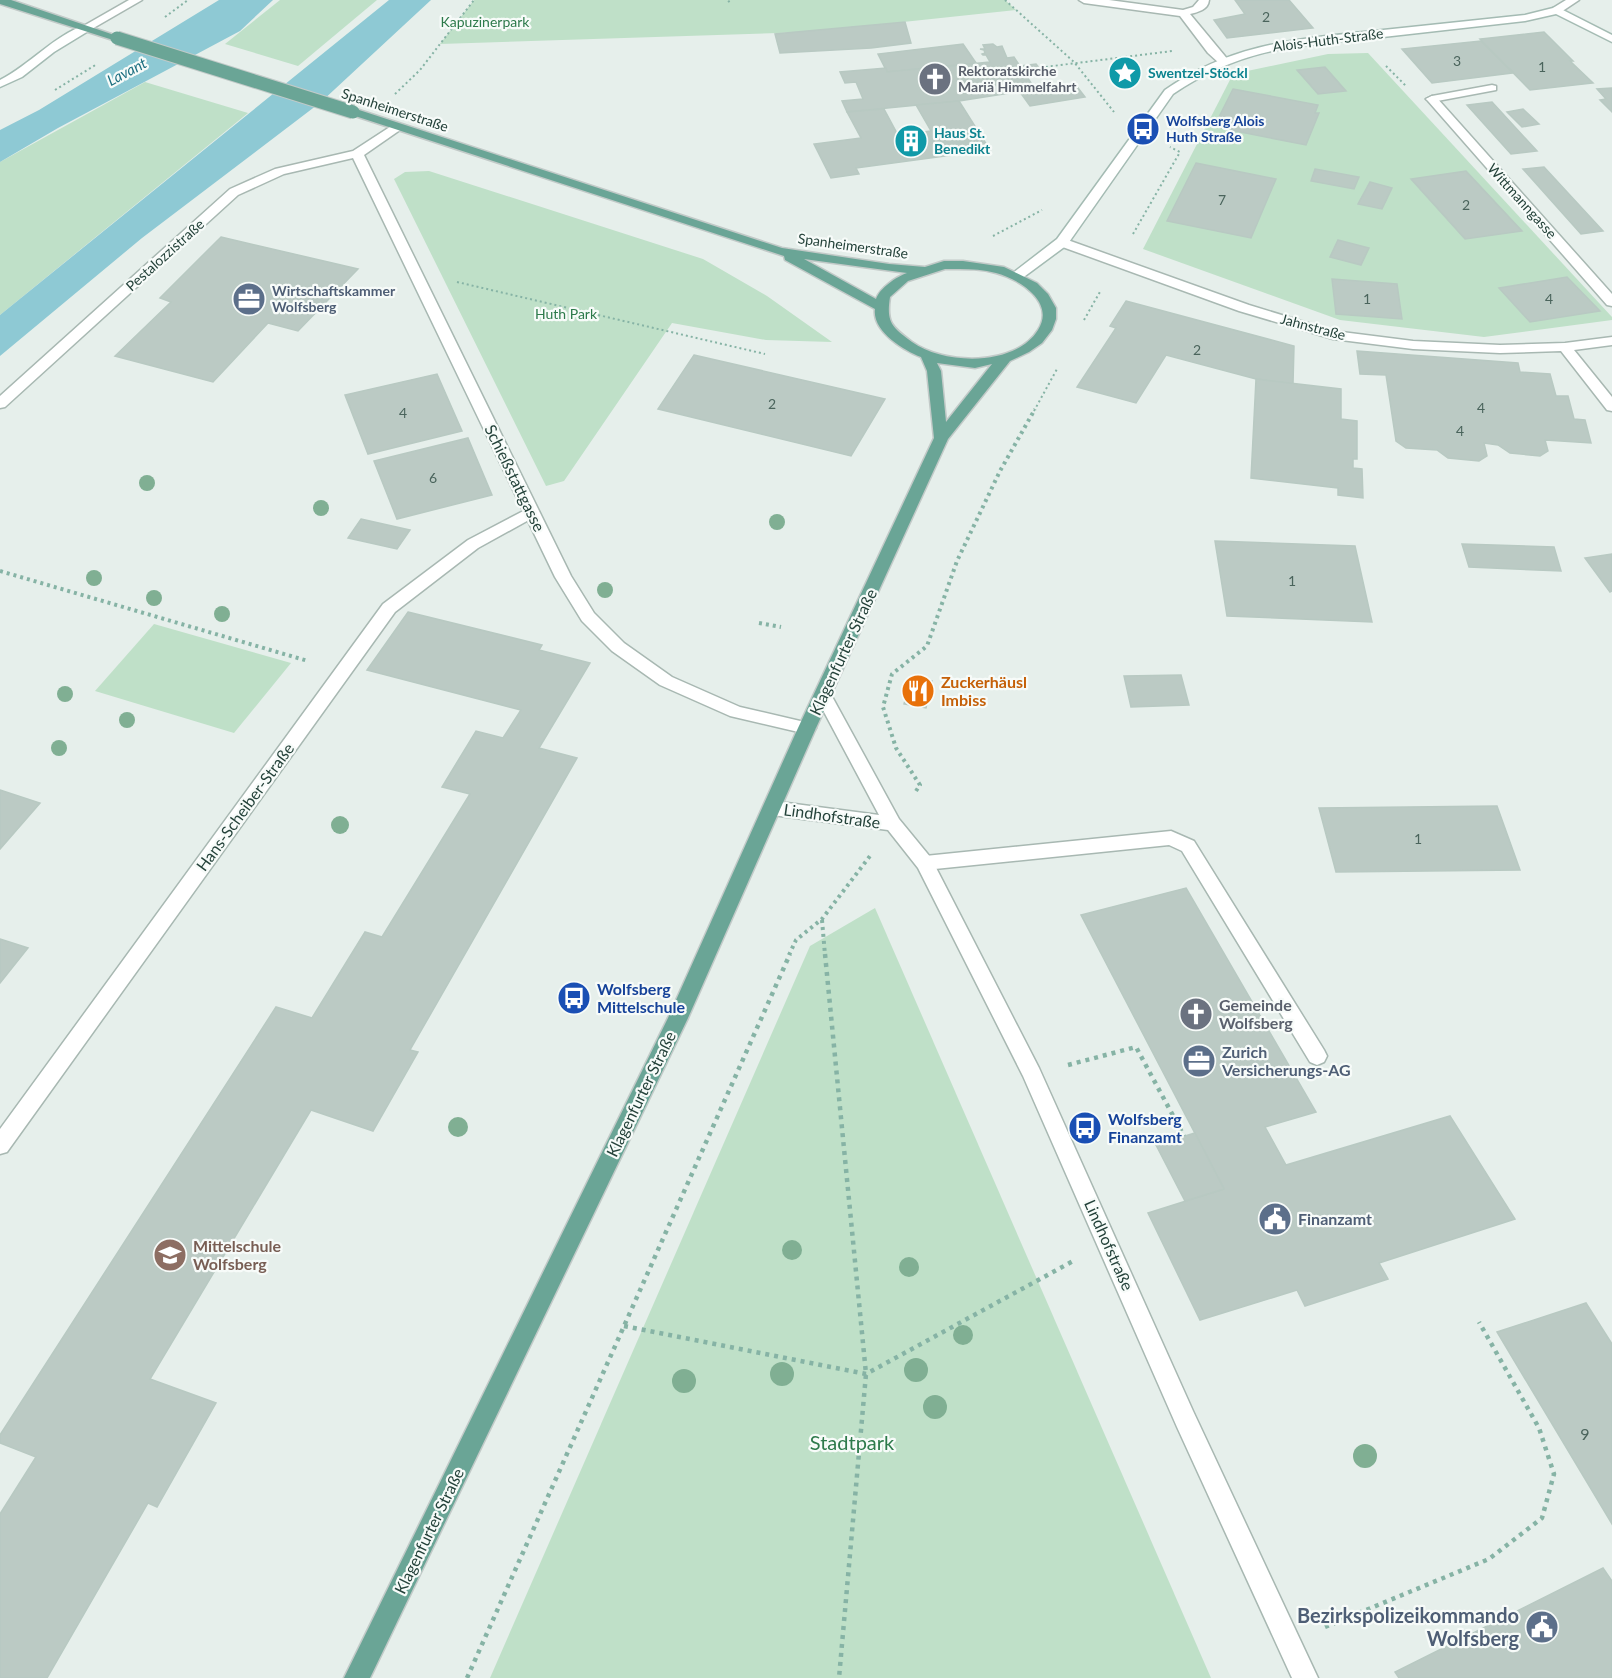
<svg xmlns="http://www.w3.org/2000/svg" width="1612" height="1678" font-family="Lato,sans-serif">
	<rect width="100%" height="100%" fill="#e6efeb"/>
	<g fill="#bfe0c8">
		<path d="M280 0H377L298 66 225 44Z"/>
		<path d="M474 0H1005L1016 10 809 32 440 44Z"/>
		<path d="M1368 53 1612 317V320L1484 337 1340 320 1143 249 1233 74 1328 54Z"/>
		<path d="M145 82 248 113 0 315V162Z"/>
		<path d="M429 171 703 259 767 296 832 342 766 340 672 323 564 481 546 486 394 179 405 172Z"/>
		<path d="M154 624 291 663 234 733 95 691Z"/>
		<path d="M875 908 1211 1678H490L810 946Z"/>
	</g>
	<g fill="#8ec9d4">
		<path d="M219 0H273L240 31 58 128 0 162V130L39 110Z"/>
		<path d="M389 0H431L321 102 142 238 0 356V315Z"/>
	</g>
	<g fill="#bbcac4" stroke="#b8c9c2" stroke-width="1.5">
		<path d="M1235 0H1289L1313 28 1227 38 1214 20 1245 14Z"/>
		<path d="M905 22 911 43 871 48 780 53 775 34Z"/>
		<path d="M1544 32 1573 61H1570L1593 83 1530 90 1480 39Z"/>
		<path d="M1481 41 1513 73 1432 83 1402 49Z"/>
		<path d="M963 44 976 63 887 72 878 54Z"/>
		<path d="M993 44 997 47 1002 46 1007 58 1014 57 1035 89 959 101 847 112 842 101 863 99 856 82 845 83 840 72 886 68 887 72 990 62 986 55H983L982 54 985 53 984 50 980 49H985L983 45Z"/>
		<path d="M1036 64 1043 73 1024 75 1019 66Z"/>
		<path d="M1325 67 1346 91 1318 94 1297 70Z"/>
		<path d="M1075 84 1085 97 1030 106 1020 92Z"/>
		<path d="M1612 88V112L1600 100 1606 99 1597 89Z"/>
		<path d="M1233 89 1318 105 1315 113H1319L1306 145 1220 128 1223 122 1217 121Z"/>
		<path d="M959 101 990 150 856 168 859 174 831 178 814 144 861 138 847 112 884 109 898 135 931 131 916 105Z"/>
		<path d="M1492 102 1537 151 1511 154 1467 105Z"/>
		<path d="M1523 109 1539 124 1522 127 1507 112Z"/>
		<path d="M1196 163 1276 179 1251 238 1167 221Z"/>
		<path d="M1544 167 1603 231 1581 234 1523 169Z"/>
		<path d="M1315 169 1359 177 1354 189 1311 181Z"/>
		<path d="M1466 171 1522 231 1465 239 1411 179Z"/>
		<path d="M1370 182 1392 188 1382 209 1358 204Z"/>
		<path d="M221 237 358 269 298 331 268 323 213 382 115 356 171 302 160 298Z"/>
		<path d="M1338 240 1369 248 1361 265 1330 257Z"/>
		<path d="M1567 277 1600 311 1530 322 1499 288Z"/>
		<path d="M1332 279 1397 284 1402 319 1336 314Z"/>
		<path d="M1126 301 1294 346 1293 384 1256 379 1166 355 1136 403 1077 387 1116 328 1110 326Z"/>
		<path d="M1357 351 1518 363 1520 372 1550 374 1556 396H1568L1574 419 1585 420 1591 443 1545 440 1548 451 1540 456 1510 453 1498 445 1484 443 1487 456 1479 461 1448 458 1437 450 1406 448 1396 441 1386 375 1360 374Z"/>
		<path d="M694 355 885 399 851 456 658 409Z"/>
		<path d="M437 374 462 431 368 454 345 395Z"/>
		<path d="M1256 379 1341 389V419L1357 421V459H1353V468L1362 469 1363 498 1338 495V488L1251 478Z"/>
		<path d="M468 438 492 495 397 519 374 461Z"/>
		<path d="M361 519 410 530 397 549 348 538Z"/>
		<path d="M1215 541 1355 546 1372 622 1227 616Z"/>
		<path d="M1462 544 1554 547 1561 571 1469 567Z"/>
		<path d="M1612 554V591L1610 592 1585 558Z"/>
		<path d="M408 612 542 645 539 650 590 663 539 748 577 758 410 1050 418 1052 373 1131 311 1110 150 1379 216 1403 157 1507 148 1503 47 1678H0V1514L36 1457 0 1443V1435L276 1007 312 1018 365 932 382 937 470 794 442 787 476 731 503 738 521 710 367 670Z"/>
		<path d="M1181 675 1189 705 1131 707 1124 676Z"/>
		<path d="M911 679 932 681 926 708 904 704Z"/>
		<path d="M0 790 40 803 0 849Z"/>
		<path d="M1497 806 1520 870 1336 872 1319 808Z"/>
		<path d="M1186 888 1316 1112 1265 1127 1286 1165 1450 1116 1515 1219 1379 1263 1388 1279 1305 1306 1297 1290 1200 1320 1148 1213 1224 1189 1081 915Z"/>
		<path d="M0 939 28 948 0 983Z"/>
		<path d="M1195 1133 1224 1189 1185 1201 1156 1145Z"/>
		<path d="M1586 1303 1612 1344V1524L1497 1332Z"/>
		<path d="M1603 1568 1612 1581V1678H1399L1395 1672Z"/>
	</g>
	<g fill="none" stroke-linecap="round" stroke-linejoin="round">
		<g stroke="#a8b8b2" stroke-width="3">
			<g id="lane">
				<path d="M1079 0H1109L1183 10 1193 7 1199 0H1209C1208 10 1198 12 1190 14L1229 61 1227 63H1219L1208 53 1180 16 1084 3Z"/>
				<path d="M1492 85 1496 86V90L1432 102 1426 99 1432 96Z"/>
				<path d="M531 507 539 512 536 516 478 548 395 612 7 1152 0 1154V1129L383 604 468 540Z"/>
				<path d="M1171 831 1194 841 1324 1050 1327 1056 1324 1062 1317 1065 1310 1062 1182 851 1169 845 925 870 919 868 916 863 919 858 925 856Z"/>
			</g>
		</g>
		<g stroke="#a8b8b2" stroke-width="3">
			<g id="street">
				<path d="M129 0H142L90 30 86 31 80 28Z"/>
				<path d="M1566 0H1579L1561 12H1553V8Z"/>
				<path d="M1432 96 1436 97 1612 294V306L1607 305 1428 101 1426 99Z"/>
				<path d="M396 123 400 124V130L364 155 571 576 594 613 624 643 672 677 740 707 813 724 816 728 813 732 807 734 730 716 660 685 612 651 582 621 555 577 353 158 284 174 238 195 5 407 0 408V396L230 189 275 169 353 151Z"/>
				<path d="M1062 238 1249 305 1334 331 1413 341 1500 345 1565 343 1612 337V345L1574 350 1612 397V411L1607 410 1561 351 1500 353 1413 349 1333 339 1239 311 1057 245 1056 242Z"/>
				<path d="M823 689 829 691 899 819 931 858 1039 1068 1193 1411 1318 1678H1292L1177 1427 1023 1076 918 868 888 830 772 815 766 813 763 808 766 803 772 801 879 815 815 695 817 691Z"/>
			</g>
		</g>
		<g stroke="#a4bbb3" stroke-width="3">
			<g id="secondary">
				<path d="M1557 7 1612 35V42L1556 14 1525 21C1478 26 1430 32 1383 37 1301 45 1244 46 1173 94L1067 245 1021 279 1016 280 1009 276 1057 239 1165 90C1236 41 1301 39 1383 30 1431 25 1478 20 1525 15Z"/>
				<path d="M86 25 90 26V30L54 52 22 77 0 87V80C30 65 54 35 86 25Z"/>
			</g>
		</g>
		<g stroke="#c2cac8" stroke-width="3">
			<g id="primary">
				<path d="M0 0H11L123 38 117 41 113 40 0 4Z"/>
				<path d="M353 108 782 248 889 264 925 267 944 261H963L1004 267 1037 283 1048 294 1056 308V319L1052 330 1042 343 1029 352 1010 361 948 439 816 728 688 1018 370 1678H344L668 1018 798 728 934 438 927 371 921 357C903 350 872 331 875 309L785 260 784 256 349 114V110ZM804 259 907 273C896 277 880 288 876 299ZM945 269C962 269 979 268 996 273 1019 279 1056 302 1038 330 1015 367 944 365 912 342 892 327 886 323 890 297L908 281ZM937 363 975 368 992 364 946 422 941 371Z"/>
			</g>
		</g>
		<g stroke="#86b3a5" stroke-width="2" stroke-dasharray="2 3" stroke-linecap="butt">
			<path d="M1005 0 1074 62 1114 112"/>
			<path d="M728 2 731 0"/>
			<path d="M165 17 188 0"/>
			<path d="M1386 66 1406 86"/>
			<path d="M1021 70 1172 51"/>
			<path d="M55 90 97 64"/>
			<path d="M395 94 420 70 474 0"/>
			<path d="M1133 234 1180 152 1170 147"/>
			<path d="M993 236 1042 210"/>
			<path d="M457 282 765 354"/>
			<path d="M1084 320 1101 290"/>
			<path d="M1034 411 1057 369"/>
		</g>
		<g stroke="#86b3a5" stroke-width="4" stroke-dasharray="3 4" stroke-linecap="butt">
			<path d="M0 571 308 661"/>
			<path d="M759 623 781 627"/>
			<path d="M916 791 920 785 896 748 883 707 892 674 927 646 957 561 1000 471 1035 409"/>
			<path d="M822 920 825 955"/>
			<path d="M789 955 796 940 822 919 870 856"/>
		</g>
		<g stroke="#86b3a5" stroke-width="4.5" stroke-dasharray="4 5" stroke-linecap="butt">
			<path d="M825 954 866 1374 839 1678"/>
			<path d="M1068 1065 1136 1047 1184 1136"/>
			<path d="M624 1326 866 1374 1075 1260"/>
			<path d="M1325 1627 1489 1559 1542 1518 1554 1474 1539 1428 1479 1322"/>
			<path d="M467 1678 790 954"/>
		</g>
		<use href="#lane" fill="#fff" fill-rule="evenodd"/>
		<use href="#street" fill="#fff" fill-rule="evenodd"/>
		<use href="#secondary" fill="#fff" fill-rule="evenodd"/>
		<use href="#primary" fill="#6aa596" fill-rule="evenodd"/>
		<g stroke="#c2cac8" stroke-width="15" stroke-linecap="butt">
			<path id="primary-bridge" d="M117 38 353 112"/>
		</g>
		<use href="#primary-bridge" stroke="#6aa596" stroke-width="13"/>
	</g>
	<g fill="#80af93">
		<circle cx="147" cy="483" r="8"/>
		<circle cx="321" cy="508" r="8"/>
		<circle cx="777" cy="522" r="8"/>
		<circle cx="94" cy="578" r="8"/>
		<circle cx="605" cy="590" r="8"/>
		<circle cx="154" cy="598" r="8"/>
		<circle cx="222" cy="614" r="8"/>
		<circle cx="65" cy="694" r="8"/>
		<circle cx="127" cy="720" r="8"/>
		<circle cx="59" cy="748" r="8"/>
		<circle cx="340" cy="825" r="9"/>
		<circle cx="458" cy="1127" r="10"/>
		<circle cx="792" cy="1250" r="10"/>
		<circle cx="909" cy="1267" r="10"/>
		<circle cx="963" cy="1335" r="10"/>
		<circle cx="916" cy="1370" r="12"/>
		<circle cx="782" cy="1374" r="12"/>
		<circle cx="684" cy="1381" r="12"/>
		<circle cx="935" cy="1407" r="12"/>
		<circle cx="1365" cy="1456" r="12"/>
	</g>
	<defs>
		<g id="sight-disc" transform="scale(1.725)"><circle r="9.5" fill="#0f9aa8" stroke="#f7fbf9"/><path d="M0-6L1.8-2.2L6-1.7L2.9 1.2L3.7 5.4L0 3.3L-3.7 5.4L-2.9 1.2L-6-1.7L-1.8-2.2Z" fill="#fff"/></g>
		<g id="church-disc" transform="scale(1.725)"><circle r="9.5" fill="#6b7280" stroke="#f7fbf9"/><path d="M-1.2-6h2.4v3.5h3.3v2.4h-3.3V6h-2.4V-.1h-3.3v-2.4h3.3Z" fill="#fff"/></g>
		<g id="bus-disc" transform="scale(1.725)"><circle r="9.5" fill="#1a4fb4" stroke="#f7fbf9"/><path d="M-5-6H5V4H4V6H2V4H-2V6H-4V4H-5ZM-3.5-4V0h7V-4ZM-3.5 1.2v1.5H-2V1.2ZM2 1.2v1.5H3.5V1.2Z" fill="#fff"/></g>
		<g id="building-disc" transform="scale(1.725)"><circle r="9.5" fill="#0f9aa8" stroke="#f7fbf9"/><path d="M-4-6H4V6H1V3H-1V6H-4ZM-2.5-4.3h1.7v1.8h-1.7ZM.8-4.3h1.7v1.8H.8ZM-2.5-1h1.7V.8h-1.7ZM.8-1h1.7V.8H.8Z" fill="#fff"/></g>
		<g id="office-disc" transform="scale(1.725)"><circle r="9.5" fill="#5c6f8a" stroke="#f7fbf9"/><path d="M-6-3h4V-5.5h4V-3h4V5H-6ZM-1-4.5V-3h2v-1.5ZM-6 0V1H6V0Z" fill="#fff"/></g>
		<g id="restaurant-disc" transform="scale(1.725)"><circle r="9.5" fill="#e8710a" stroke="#f7fbf9"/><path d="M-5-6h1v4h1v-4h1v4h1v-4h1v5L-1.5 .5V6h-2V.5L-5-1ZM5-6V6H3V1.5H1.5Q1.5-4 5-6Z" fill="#fff"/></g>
		<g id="civic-disc" transform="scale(1.725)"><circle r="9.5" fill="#5c6f8a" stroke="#f7fbf9"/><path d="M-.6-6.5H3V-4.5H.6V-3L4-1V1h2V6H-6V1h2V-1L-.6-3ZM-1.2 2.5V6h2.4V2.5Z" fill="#fff"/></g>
		<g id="school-disc" transform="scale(1.725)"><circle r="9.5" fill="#8d6e63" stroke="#f7fbf9"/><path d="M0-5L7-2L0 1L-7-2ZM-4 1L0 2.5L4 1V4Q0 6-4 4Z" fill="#fff"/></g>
	</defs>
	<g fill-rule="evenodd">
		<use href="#sight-disc" x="1125" y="73"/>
		<use href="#church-disc" x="935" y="79"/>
		<use href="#bus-disc" x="1143" y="129"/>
		<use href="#building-disc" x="911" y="141"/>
		<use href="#office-disc" x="249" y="299"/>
		<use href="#restaurant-disc" x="918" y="691"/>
		<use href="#bus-disc" x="574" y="998"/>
		<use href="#church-disc" x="1196" y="1014"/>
		<use href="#office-disc" x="1199" y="1061"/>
		<use href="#bus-disc" x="1085" y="1128"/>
		<use href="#civic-disc" x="1275" y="1219"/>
		<use href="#school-disc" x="170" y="1255"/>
		<use href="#civic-disc" x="1542" y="1627"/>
	</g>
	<g text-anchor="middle" stroke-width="4.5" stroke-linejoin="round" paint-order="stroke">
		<g font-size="14" fill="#4a645c">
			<text x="1266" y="22">2</text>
			<text x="1457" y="66">3</text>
			<text x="1542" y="72">1</text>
			<text x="1222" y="205">7</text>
			<text x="1466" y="210">2</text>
			<text x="1367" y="304">1</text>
			<text x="1549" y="304">4</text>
			<text x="1197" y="355">2</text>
			<text x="772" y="409">2</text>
			<text x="1481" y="413">4</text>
			<text x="403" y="418">4</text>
			<text x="1460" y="436">4</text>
			<text x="433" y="483">6</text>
			<text x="1292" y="586">1</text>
			<text x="1418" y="844">1</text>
		</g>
		<g font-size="14" fill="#2d7a4b" stroke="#f7fbf9">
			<text x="485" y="27">Kapuzinerpark</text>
			<text x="566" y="319">Huth Park</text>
		</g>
		<g font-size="14" fill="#24423a" stroke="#f7fbf9">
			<text transform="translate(1328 40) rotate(-7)" y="5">Alois-Huth-Straße</text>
			<text transform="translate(395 110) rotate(18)" y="5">Spanheimerstraße</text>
			<text transform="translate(1522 201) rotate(48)" y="5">Wittmanngasse</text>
			<text transform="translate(853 246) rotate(8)" y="5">Spanheimerstraße</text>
			<text transform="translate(165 255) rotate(-42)" y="5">Pestalozzistraße</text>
			<text transform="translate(1313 327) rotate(15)" y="5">Jahnstraße</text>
		</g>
		<g font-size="14" font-weight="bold" fill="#5b616d" stroke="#f7fbf9" text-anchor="start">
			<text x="958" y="76">Rektoratskirche<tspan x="958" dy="16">Mariä Himmelfahrt</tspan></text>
		</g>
		<g font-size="14" font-weight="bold" fill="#0d838f" stroke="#f7fbf9" text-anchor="start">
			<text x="1148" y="78">Swentzel-Stöckl</text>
			<text x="934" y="138">Haus St.<tspan x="934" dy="16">Benedikt</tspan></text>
		</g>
		<g font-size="14" font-weight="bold" fill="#164399" stroke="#f7fbf9" text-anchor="start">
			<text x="1166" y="126">Wolfsberg Alois<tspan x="1166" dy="16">Huth Straße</tspan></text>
		</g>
		<g font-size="14" font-weight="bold" fill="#4e5e75" stroke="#f7fbf9" text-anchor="start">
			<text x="272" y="296">Wirtschaftskammer<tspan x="272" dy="16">Wolfsberg</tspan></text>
		</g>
		<g font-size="15" font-style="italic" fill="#1c6f80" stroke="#f7fbf9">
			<text transform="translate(127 72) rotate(-28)" y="5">Lavant</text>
		</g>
		<g font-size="16" fill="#24423a" stroke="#f7fbf9">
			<text transform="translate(515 478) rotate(64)" y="6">Schießstattgasse</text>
			<text transform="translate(843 652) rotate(-65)" y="6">Klagenfurter Straße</text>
			<text transform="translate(245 807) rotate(-54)" y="6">Hans-Scheiber-Straße</text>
			<text transform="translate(832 816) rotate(8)" y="6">Lindhofstraße</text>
			<text transform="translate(641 1094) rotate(-64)" y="6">Klagenfurter Straße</text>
			<text transform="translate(1109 1245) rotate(66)" y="6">Lindhofstraße</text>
			<text transform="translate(429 1531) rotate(-64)" y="6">Klagenfurter Straße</text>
		</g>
		<g font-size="16" font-weight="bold" fill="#c56008" stroke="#f7fbf9" text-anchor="start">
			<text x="941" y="688">Zuckerhäusl<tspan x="941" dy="18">Imbiss</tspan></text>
		</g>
		<g font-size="16" font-weight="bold" fill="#164399" stroke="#f7fbf9" text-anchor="start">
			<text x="597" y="995">Wolfsberg<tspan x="597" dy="18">Mittelschule</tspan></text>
			<text x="1108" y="1125">Wolfsberg<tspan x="1108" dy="18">Finanzamt</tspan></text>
		</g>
		<g font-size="16" font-weight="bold" fill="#5b616d" stroke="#f7fbf9" text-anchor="start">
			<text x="1219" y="1011">Gemeinde<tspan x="1219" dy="18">Wolfsberg</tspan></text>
		</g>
		<g font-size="16" font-weight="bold" fill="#4e5e75" stroke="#f7fbf9" text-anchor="start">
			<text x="1222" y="1058">Zurich<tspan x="1222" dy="18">Versicherungs-AG</tspan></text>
			<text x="1298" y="1225">Finanzamt</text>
		</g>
		<g font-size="16" font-weight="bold" fill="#785e54" stroke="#f7fbf9" text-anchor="start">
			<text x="193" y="1252">Mittelschule<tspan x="193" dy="18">Wolfsberg</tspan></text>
		</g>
		<g font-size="16" fill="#4a645c">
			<text x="1585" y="1440">9</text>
		</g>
		<g font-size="20" fill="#2d7a4b" stroke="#f7fbf9">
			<text x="852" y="1450">Stadtpark</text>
		</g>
		<g font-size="20" font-weight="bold" fill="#4e5e75" stroke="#f7fbf9" text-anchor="end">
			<text x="1519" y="1623">Bezirkspolizeikommando<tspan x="1519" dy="23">Wolfsberg</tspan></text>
		</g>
	</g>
</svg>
